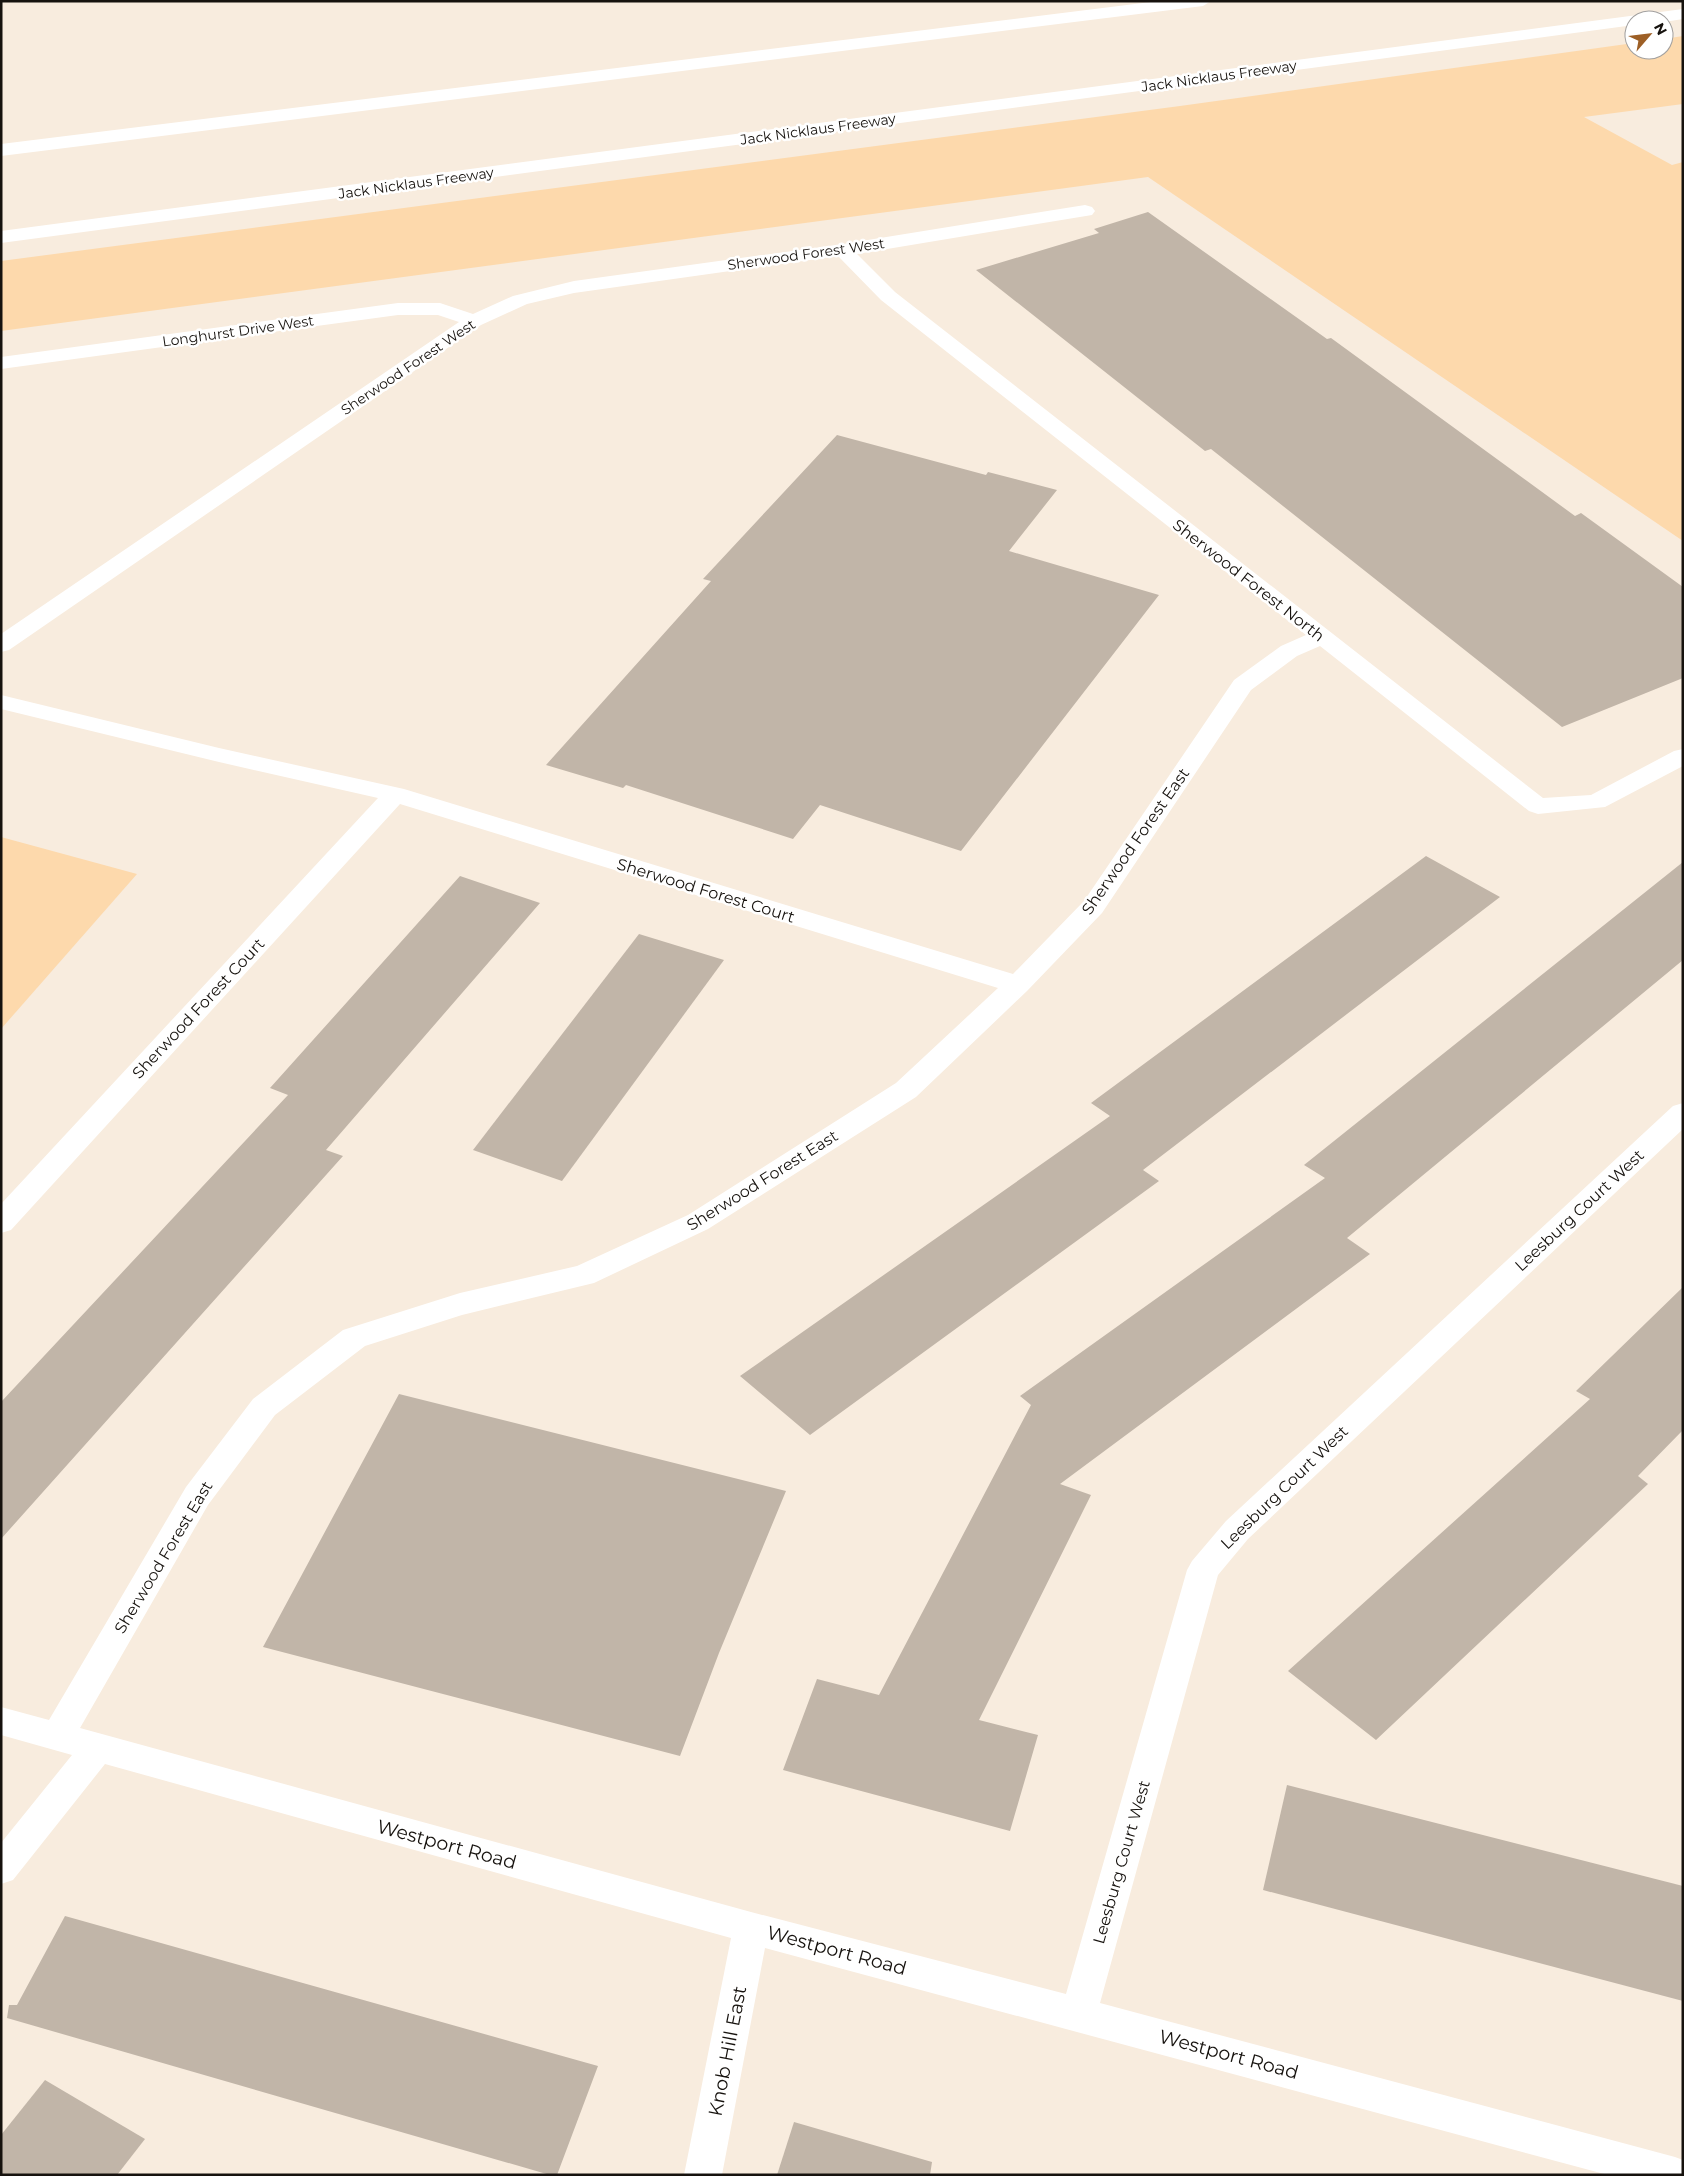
<svg xmlns="http://www.w3.org/2000/svg" width="1684" height="2176" font-family="Montserrat,sans-serif">
	<rect width="100%" height="100%" fill="#f8ecde"/>
	<g fill="#fdd9ac">
		<path d="M1683 36V104L1584 117 1672 165 1683 162V541L1148 177 1 331V261L1180 106 1634 43V50H1664V39Z"/>
		<path d="M1 837 137 874 1 1029Z"/>
	</g>
	<g fill="#c1b5a8">
		<path d="M1148 212 1327 339 1331 338 1575 516 1581 513 1683 587V678L1562 727 1211 449 1205 451 976 270 1099 233 1094 229Z"/>
		<path d="M837 435 986 475 988 472 1057 490 1009 551 1159 595 961 851 820 805 793 839 626 785 623 788 546 765 711 581 703 579Z"/>
		<path d="M1426 856 1500 897 1143 1170 1159 1181 810 1435 740 1376 1110 1116 1091 1103Z"/>
		<path d="M1683 862V960L1347 1238 1370 1254 1060 1484 1091 1495 979 1720 1038 1735 1010 1831 783 1770 817 1679 879 1695 1031 1405 1020 1396 1325 1178 1304 1165Z"/>
		<path d="M460 876 540 903 326 1150 343 1156 1 1539V1402L288 1095 270 1088Z"/>
		<path d="M639 934 724 960 562 1181 473 1150Z"/>
		<path d="M1683 1287V1430L1638 1476 1648 1484 1376 1740 1288 1671 1590 1399 1576 1391Z"/>
		<path d="M399 1394 786 1491 719 1653 680 1756 263 1647Z"/>
		<path d="M1287 1785 1683 1886V2001L1263 1890Z"/>
		<path d="M65 1916 598 2066 557 2175H550L7 2018 9 2005H17Z"/>
		<path d="M45 2080 145 2139 117 2175H1V2135Z"/>
		<path d="M794 2122 932 2162 930 2175H777Z"/>
	</g>
	<g fill="none" stroke-linecap="round" stroke-linejoin="round">
		<path fill="#fff" fill-rule="evenodd" d="M1085 205 1092 207 1095 211 1092 215 857 254 895 292 1543 798 1591 795 1674 751 1683 749V766L1605 807 1538 814 1529 811 1320 646 1297 656 1251 690 1102 913 1027 991 916 1097 708 1229 594 1283 462 1315 365 1346 275 1415 208 1505 80 1728 751 1912 1066 1994 1187 1570 1192 1561 1226 1521 1673 1106 1683 1103V1129L1248 1539 1218 1575 1100 2003 1675 2157 1683 2160V2175H1608L765 1948 722 2175H684L731 1938 105 1764 13 1880 1 1884V1843L72 1755 1 1735V1707L49 1720 186 1487 253 1399 343 1330 460 1293 577 1266 688 1215 896 1083 998 988 400 804 11 1230 1 1233V1204L378 798 219 762 1 709V695L219 748 404 789 1013 974 1084 901 1234 680 1281 646 1306 635 881 300 838 256 574 293 527 304 481 325 9 650 1 652V634L459 322 438 315H398L1 369V357L398 303H440L473 314 513 296 574 281 843 244Z"/>
		<g fill="#fff" fill-rule="evenodd">
			<path d="M1159 1H1211L1203 6 1 156V144Z"/>
			<path d="M1683 9V19L1664 22 1634 20V25L1 243V231Z"/>
		</g>
	</g>
	<g text-anchor="middle" stroke-width="5" stroke-linejoin="round" paint-order="stroke">
		<g font-size="14" fill="#16120e" stroke="#fff">
			<text transform="translate(1219 76) rotate(-8)" y="5">Jack Nicklaus Freeway</text>
			<text transform="translate(818 129) rotate(-8)" y="5">Jack Nicklaus Freeway</text>
			<text transform="translate(416 183) rotate(-8)" y="5">Jack Nicklaus Freeway</text>
			<text transform="translate(806 254) rotate(-8)" y="5">Sherwood Forest West</text>
			<text transform="translate(238 331) rotate(-8)" y="5">Longhurst Drive West</text>
			<text transform="translate(408 367) rotate(-34)" y="5">Sherwood Forest West</text>
		</g>
		<g font-size="16" fill="#16120e" stroke="#fff">
			<text transform="translate(1249 580) rotate(38)" y="6">Sherwood Forest North</text>
			<text transform="translate(1135 841) rotate(-55)" y="6">Sherwood Forest East</text>
			<text transform="translate(706 890) rotate(17)" y="6">Sherwood Forest Court</text>
			<text transform="translate(198 1008) rotate(-47)" y="6">Sherwood Forest Court</text>
			<text transform="translate(762 1180) rotate(-32)" y="6">Sherwood Forest East</text>
			<text transform="translate(1579 1210) rotate(-43)" y="6">Leesburg Court West</text>
			<text transform="translate(1284 1487) rotate(-44)" y="6">Leesburg Court West</text>
			<text transform="translate(163 1557) rotate(-59)" y="6">Sherwood Forest East</text>
			<text transform="translate(1121 1862) rotate(-74)" y="6">Leesburg Court West</text>
		</g>
		<g font-size="19" fill="#16120e" stroke="#fff">
			<text transform="translate(447 1844) rotate(15)" y="7">Westport Road</text>
			<text transform="translate(837 1950) rotate(15)" y="7">Westport Road</text>
			<text transform="translate(727 2051) rotate(-79)" y="7">Knob Hill East</text>
			<text transform="translate(1229 2054) rotate(15)" y="7">Westport Road</text>
		</g>
	</g>
	<rect width="1684" height="2176" fill="none" stroke="#16120e" stroke-width="5"/>
	<g transform="translate(1649 35) rotate(62)"><circle r="24" fill="#ffffff" stroke="#a2a09f"/>
	<path d="M0-4L9 19L0 12L-9 19Z" fill="#9d5f26"/>
	<text y="-8" font-size="14" font-weight="bold" text-anchor="middle" fill="#16120e">N</text>
	</g>
</svg>
